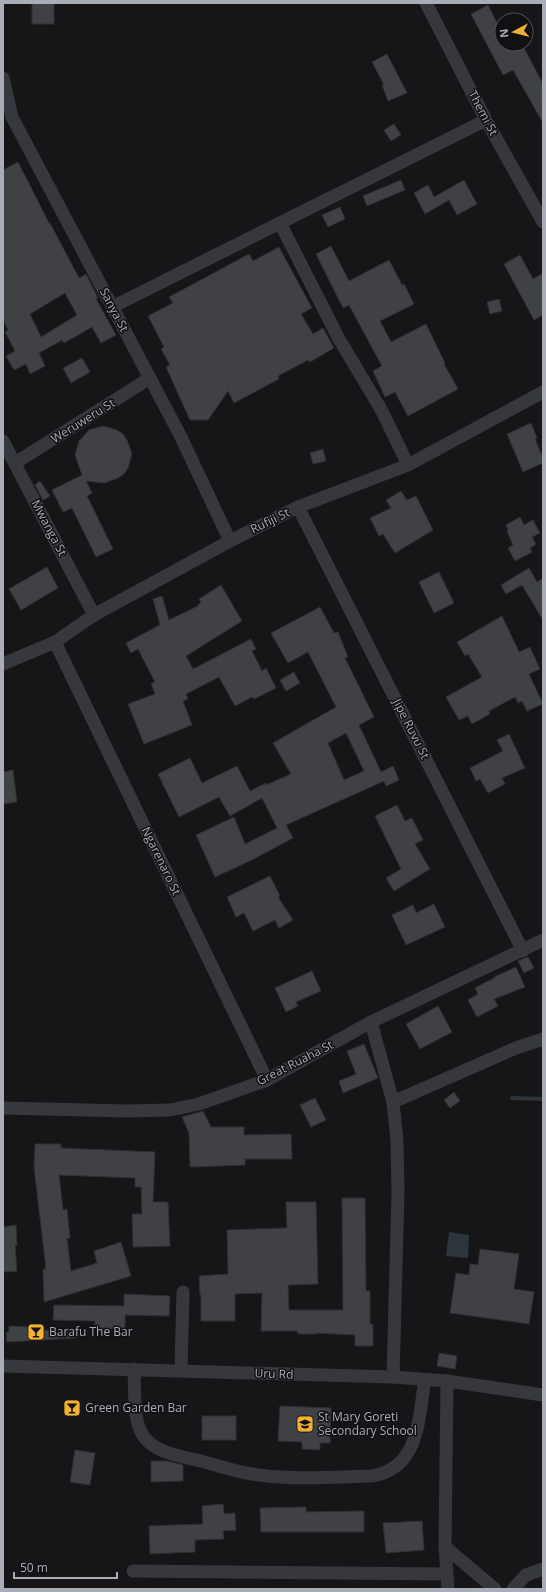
<svg xmlns="http://www.w3.org/2000/svg" width="546" height="1592" font-family="'Open Sans',sans-serif">
	<rect width="100%" height="100%" fill="#161618"/>
	<path fill="#2c353c" d="M449 1232 469 1235 468 1258 446 1256Z"/>
	<g fill="none" stroke-linecap="round" stroke-linejoin="round">
		<path stroke="#2c353c" stroke-width="4" d="M512 1098 543 1099"/>
	</g>
	<g fill="#404145" stroke="#303034" fill-rule="evenodd">
		<rect x="32" y="3" width="22" height="21"/>
		<path d="M488 5 502 33V44H522L543 84V123L513 70 503 75 471 14Z"/>
		<path d="M387 54 407 93 388 101 382 85H384L372 62Z"/>
		<path d="M394 124 401 135 391 141 384 130Z"/>
		<path d="M18 162 49 223H50L79 278 86 274 98 298 96 299 116 335 101 343 92 327 64 343 62 340 39 353 45 366 30 374 26 364 14 370 6 356 15 351 5 332 8 330 3 319V170ZM65 293 77 315 41 337 30 314Z"/>
		<path d="M401 180 405 190 367 206 363 196Z"/>
		<path d="M464 180 477 204 457 215 449 200 425 214 414 193 428 185 434 197Z"/>
		<path d="M340 207 345 219 328 227 322 215Z"/>
		<path d="M331 246 349 281 389 260 402 285 404 284 414 304 380 321 391 342 426 324 445 363 444 364 458 389 408 416 395 392 385 397 373 371 382 366 349 305 343 308 316 254Z"/>
		<path d="M279 247 312 308 301 314 313 334 323 328 334 348 310 362 308 360 278 376 279 379 234 403 228 391 208 420H190L166 367 170 365 161 349 164 347 148 316 173 303 169 297 197 282 249 254 253 261Z"/>
		<path d="M520 255 533 279 543 273V315L534 320 504 264Z"/>
		<path d="M499 299 502 311 490 314 487 302Z"/>
		<path d="M82 358 90 372 71 383 63 368Z"/>
		<path d="M531 423 537 438 535 439 543 458V463L523 472 507 434Z"/>
		<path d="M103 426 117 430 123 434 127 440 132 454 128 468 124 474 118 478 104 483 86 481 92 493 87 496 113 549 96 557 72 508 63 512 52 490 82 475 75 455 79 441 89 430Z"/>
		<path d="M323 449 326 461 313 464 310 453Z"/>
		<path d="M40 481 50 496 43 500 35 485Z"/>
		<path d="M401 491 407 500 416 496 433 530 395 553 383 534 379 536 370 518 391 508 386 500Z"/>
		<path d="M520 517 524 525 533 520 540 533 532 537 536 544 530 548 532 552 515 561 508 548 513 545 507 531 508 530 506 525Z"/>
		<path d="M47 567 58 588 21 610 9 589Z"/>
		<path d="M529 568 537 582 543 578V620L522 585 506 594 501 585Z"/>
		<path d="M439 572 454 603 434 613 419 582Z"/>
		<path d="M221 585 242 621 186 656 193 669 251 639 256 649 252 651 262 671 266 668 276 688 254 699 252 697 235 706 219 677 186 694 188 699 183 701 192 725 144 744 128 704 155 694 151 684 155 682 138 649 131 653 126 643 160 625 153 599 162 596 169 620 198 606V605L201 602 199 599Z"/>
		<path d="M320 607 334 633 338 632 348 657 345 658 374 717 359 725 381 772 393 766 399 780 386 786 384 781 286 825 293 838 252 860 215 877 196 835 234 817 245 844 277 828 262 798 230 816 219 797 179 817 158 774 190 758 202 783 237 766 250 791 266 783V785L291 774 273 743 336 707 308 652 288 663 271 633ZM346 733 364 771 344 780 328 743Z"/>
		<path d="M502 616 519 652 530 647 540 669 529 674 543 704 527 711 522 701 518 703 515 697 489 711 490 714 472 724 468 716 459 720 446 697 482 677 468 654 465 656 457 642Z"/>
		<path d="M294 672 300 683 286 691 280 680Z"/>
		<path d="M509 734 525 768 502 778 505 784 488 793 480 779 476 781 470 768 503 751 497 740Z"/>
		<path d="M13 770 17 802 3 804V772Z"/>
		<path d="M397 805 405 821 412 818 423 840 415 844 430 869 394 891 386 878 401 869 375 816Z"/>
		<path d="M270 876 280 896 278 897 293 920 279 928 275 920 253 931 244 913 236 917 227 897Z"/>
		<path d="M434 904 445 927 406 945 392 915 413 905 416 913Z"/>
		<path d="M528 957 534 968 524 973 518 961Z"/>
		<path d="M516 967 525 987 494 999 498 1006 477 1017 468 1000 478 994 475 988 494 978V977Z"/>
		<path d="M312 971 321 991 296 1002 298 1006 286 1012 275 988Z"/>
		<path d="M438 1006 452 1032 420 1049 406 1024Z"/>
		<path d="M364 1044 378 1078 343 1093 339 1081 356 1074 347 1051Z"/>
		<path d="M454 1092 460 1101 450 1108 444 1100Z"/>
		<path d="M315 1098 326 1120 311 1127 300 1105Z"/>
		<path d="M203 1111 211 1127H244V1135L291 1134 292 1159H245V1165L190 1167 189 1133 182 1117Z"/>
		<path d="M35 1144H61V1148L155 1152 153 1202H168L170 1246 133 1247 132 1214H142L141 1187H135V1178L59 1175 63 1210 67 1209 70 1238 67 1239 71 1271 97 1263 94 1251 121 1242 131 1276 44 1302 43 1269H46L34 1167Z"/>
		<path d="M342 1198H365L366 1291H370V1324H373V1346H355V1335L316 1333V1334H298V1331H261L262 1293 235 1294V1321H201V1295H200L199 1276 228 1274 227 1230 287 1228 286 1202H316L318 1284 288 1285 289 1310H343Z"/>
		<path d="M16 1225 17 1245H15L17 1271 3 1272V1227Z"/>
		<path d="M480 1249 519 1254 514 1289 534 1292 529 1324 450 1313 456 1273 469 1275 470 1264 478 1265Z"/>
		<path d="M124 1294 170 1296 169 1316 125 1315V1329L95 1328V1321L53 1320 54 1305 124 1306Z"/>
		<path d="M9 1326 30 1327V1331L75 1329 76 1338 7 1342 6 1333 9 1332Z"/>
		<path d="M439 1353 457 1356 455 1369 437 1366Z"/>
		<path d="M280 1406 331 1408 330 1443H320V1450L302 1449V1442L278 1441Z"/>
		<rect x="202" y="1416" width="34" height="24"/>
		<path d="M75 1450 95 1453 90 1485 70 1482Z"/>
		<path d="M151 1461H167L183 1465V1481L151 1482Z"/>
		<path d="M223 1504 224 1514 235 1513 236 1530 223 1531 224 1539 195 1540V1552L150 1554 149 1526 203 1524 202 1506Z"/>
		<path d="M306 1507V1512L364 1511V1532H261L260 1508Z"/>
		<path d="M422 1521 424 1550 386 1553 383 1523Z"/>
	</g>
	<g fill="none" stroke-linecap="round" stroke-linejoin="round">
		<g stroke="#37383d" stroke-width="13">
			<path d="M426 3 486 120 543 222"/>
			<path d="M3 78 12 117 180 435 230 541"/>
			<path d="M280 223 339 339 382 411 408 465"/>
			<path d="M112 307 486 120"/>
			<path d="M3 441 94 615"/>
			<path d="M15 463 150 378"/>
			<path d="M298 507 523 951"/>
			<path d="M55 642 267 1080"/>
			<path d="M3 664 55 642 94 615 230 541 298 507 408 465 543 392"/>
			<path d="M371 1022 393 1102 397 1141 398 1192 393 1377"/>
			<path d="M393 1102 516 1048 543 1039"/>
			<path d="M3 1108 127 1111 170 1110 199 1104 267 1080 371 1022 543 940"/>
			<path d="M3 1366 393 1377 447 1381 543 1395"/>
			<path d="M134 1369C135 1388 133 1416 141 1432 151 1452 178 1456 197 1460 217 1465 238 1473 259 1475 296 1480 334 1477 372 1476 420 1468 418 1419 425 1380"/>
			<path d="M181 1371 183 1292"/>
			<path d="M447 1381 445 1547 448 1589"/>
			<path d="M445 1547 495 1589"/>
			<path d="M133 1571 446 1574"/>
			<path d="M513 1589 526 1575 543 1569"/>
		</g>
	</g>
	<defs>
		<g id="bar-square" transform="scale(0.9)"><rect x="-9" y="-9" width="18" height="18" rx="4" fill="#f2b134" stroke="#111113"/><path d="M-6-5H6L.8 .8V4.5H3.5V6h-7V4.5H-.8V.8Z" fill="#111"/></g>
		<g id="school-square" transform="scale(0.9)"><rect x="-9" y="-9" width="18" height="18" rx="4" fill="#f2b134" stroke="#111113"/><path d="M0-5L7-2L0 1L-7-2ZM-4 1L0 2.5L4 1V4Q0 6-4 4Z" fill="#111"/></g>
	</defs>
	<g fill-rule="evenodd">
		<use href="#bar-square" x="36" y="1332"/>
		<use href="#bar-square" x="72" y="1408"/>
		<use href="#school-square" x="305" y="1424"/>
	</g>
	<g text-anchor="middle" stroke-width="3" stroke-linejoin="round" paint-order="stroke">
		<g font-size="12" fill="#a8adb8" stroke="#111113">
			<text transform="translate(483 113) rotate(62)" y="4">Themi St</text>
			<text transform="translate(114 310) rotate(62)" y="4">Sanya St</text>
			<text transform="translate(83 421) rotate(-32)" y="4">Weruweru St</text>
			<text transform="translate(270 521) rotate(-26)" y="4">Rufiji St</text>
			<text transform="translate(49 528) rotate(62)" y="4">Mwanga St</text>
			<text transform="translate(411 729) rotate(63)" y="4">Jipe Ruvu St</text>
			<text transform="translate(161 861) rotate(64)" y="4">Ngarenaro St</text>
			<text transform="translate(295 1063) rotate(-27)" y="4">Great Ruaha St</text>
			<text transform="translate(274 1374) rotate(2)" y="4">Uru Rd</text>
		</g>
		<g font-size="12" fill="#a8adb8" stroke="#111113" text-anchor="start">
			<text x="49" y="1336">Barafu The Bar</text>
			<text x="85" y="1412">Green Garden Bar</text>
			<text x="318" y="1421">St Mary Goreti<tspan x="318" dy="14">Secondary School</tspan></text>
		</g>
	</g>
	<rect width="546" height="1592" fill="none" stroke="#a8adb8" stroke-width="8"/>
	<g transform="translate(514 32) rotate(263)"><circle r="19" fill="#111113" stroke="#4d4f55"/>
	<path d="M0-3L7 15L0 10L-7 15Z" fill="#f2b134"/>
	<text y="-6" font-size="11" font-weight="bold" text-anchor="middle" fill="#a8adb8">N</text>
	</g>
	<path d="M14 1572v6h103v-6" fill="none" stroke="#a8adb8" stroke-width="2"/>
	<text x="20" y="1572" font-size="12" fill="#a8adb8" stroke="#111113" stroke-width="3" paint-order="stroke">50 m</text>
</svg>
